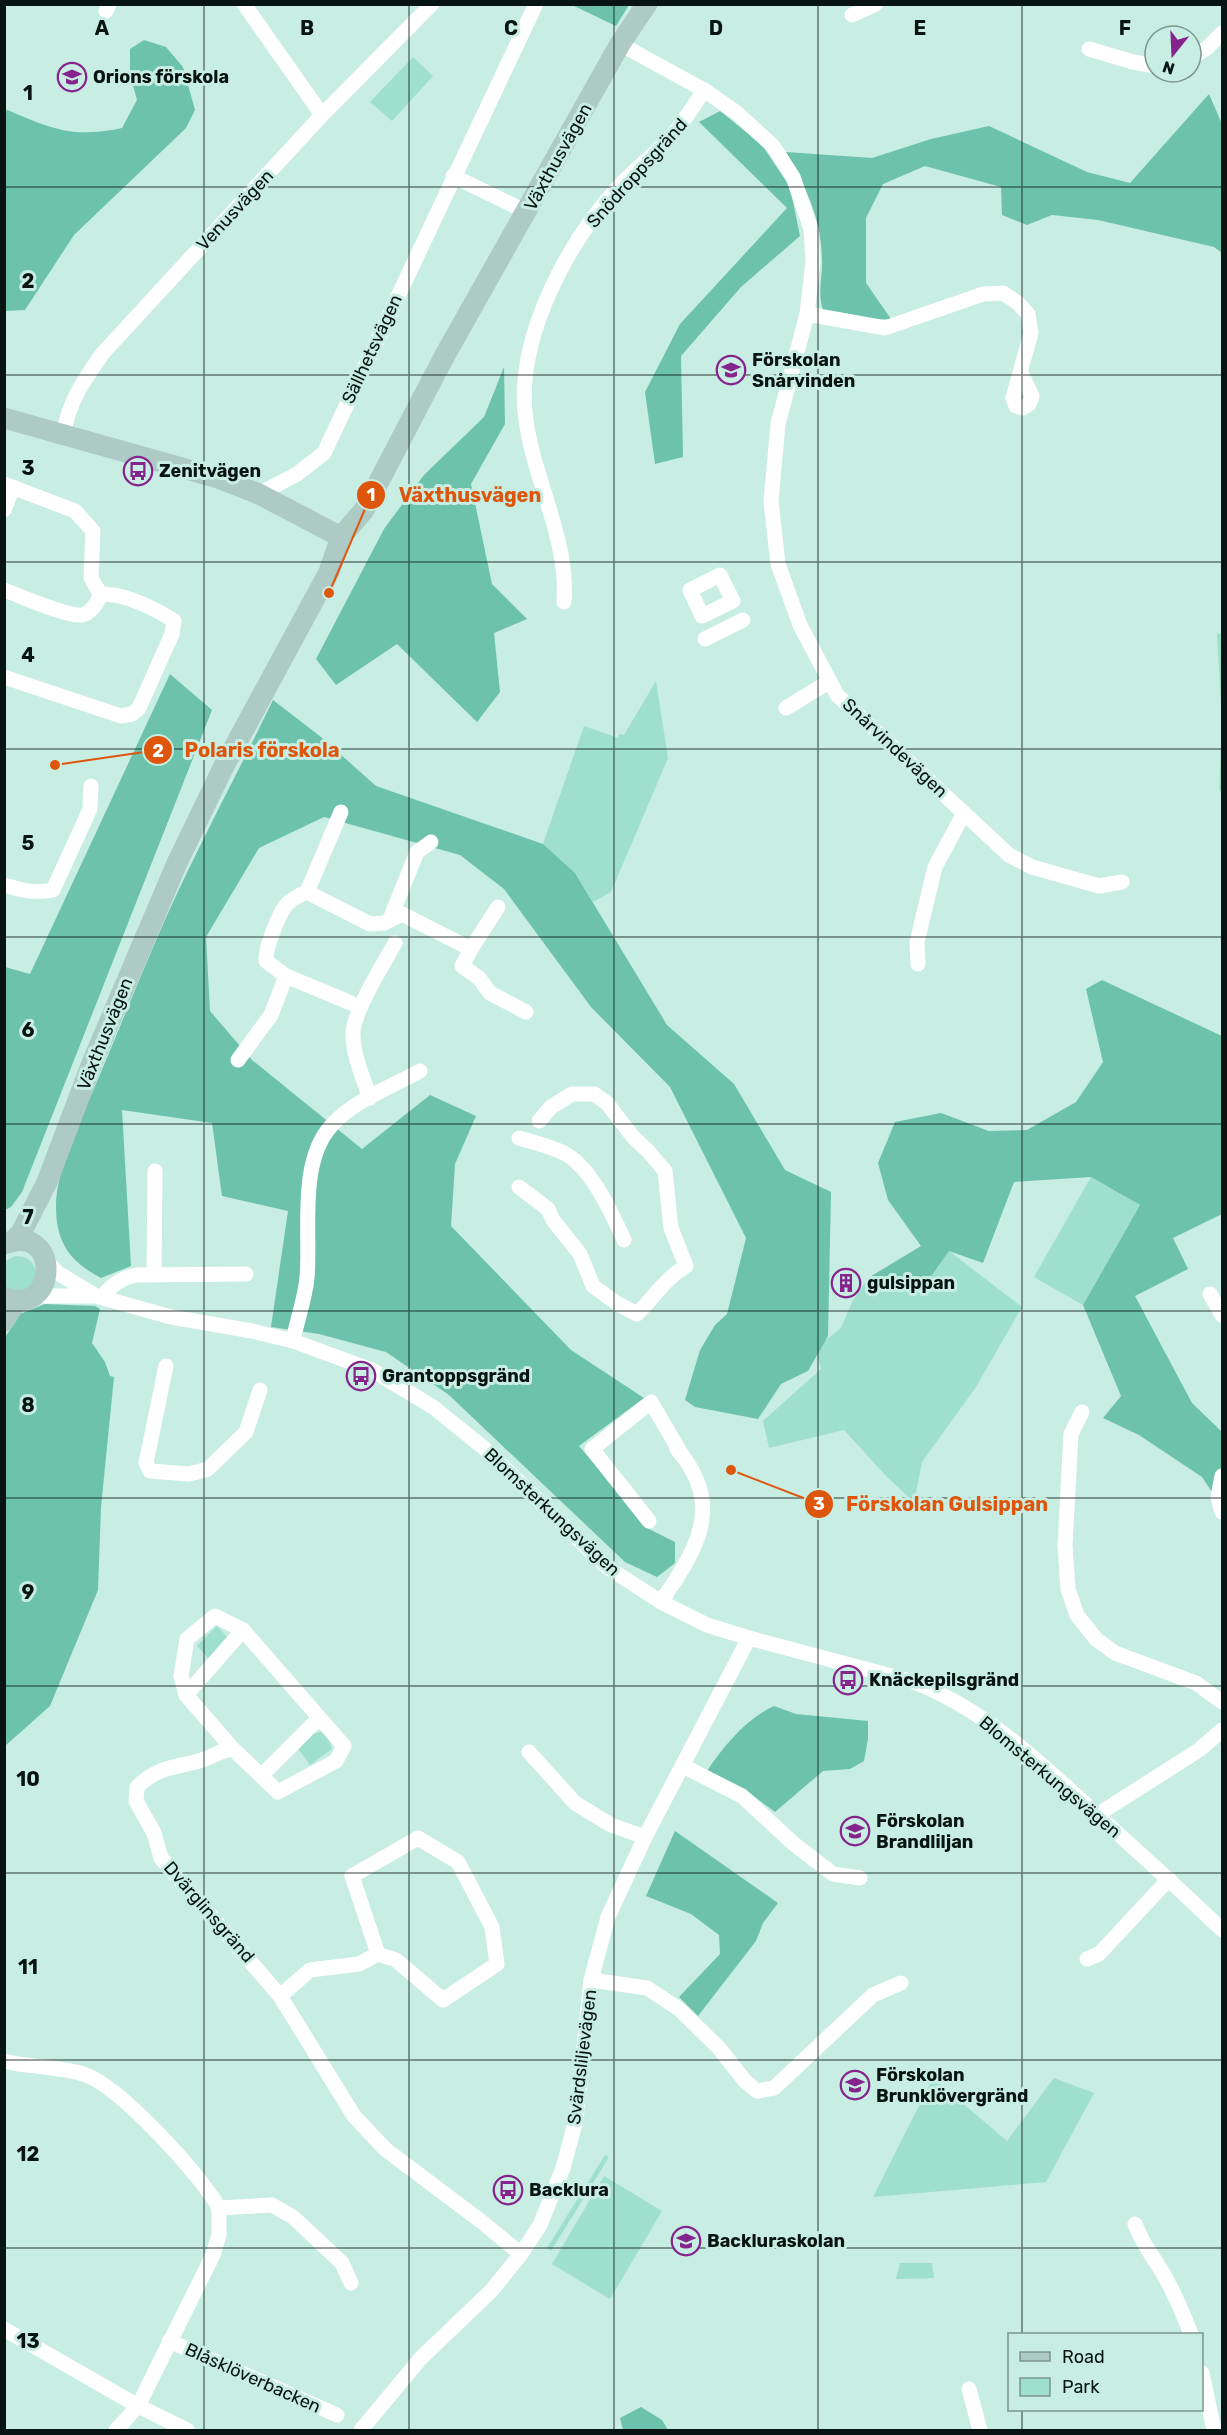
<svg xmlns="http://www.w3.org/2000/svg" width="1227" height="2435" font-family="Rubik,sans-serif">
	<rect width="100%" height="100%" fill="#c8ede2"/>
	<g fill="#9fdfcd">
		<path d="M413 57 433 76 392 121 370 102Z"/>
		<path d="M1222 633V794L1219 790 1222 722 1217 634Z"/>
		<path d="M656 681 668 758 611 892 593 902 575 873 543 844 584 726 618 738 619 734 624 735Z"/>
		<path d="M1091 1177 1140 1205 1083 1305 1034 1277Z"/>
		<path d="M949 1251 1022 1307 976 1387 922 1462 914 1502 887 1477 844 1430 769 1448 763 1421 821 1369 816 1348 841 1328 852 1302 868 1278 892 1291 932 1275Z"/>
		<path d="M15 1256C31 1256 36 1265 37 1279L25 1292 7 1289 5 1286 4 1262Z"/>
		<path d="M217 1626 228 1638 208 1658 197 1646Z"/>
		<path d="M326 1731 332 1749 310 1765 296 1746 309 1734Z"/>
		<path d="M933 2078 1007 2141 1054 2078 1094 2093 1046 2182 873 2197Z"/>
		<path d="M605 2155 609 2157 551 2251 547 2248Z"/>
		<path d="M604 2176 662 2211 610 2299 552 2264Z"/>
		<path d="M900 2263H932L934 2278 896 2279Z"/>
	</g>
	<g fill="#6dc2ac">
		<path d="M572 5 629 4V5L616 26Z"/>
		<path d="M144 40 166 47 183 67 195 110 186 128 74 235 25 310 5 311V109C50 128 72 139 122 128L137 100 130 74V49Z"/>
		<path d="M1209 94 1222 124V253L1214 247 1098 220 1052 215 1027 225 1002 215 1001 187 925 166 883 184 866 218V283L891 319 869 320 823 310C817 292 823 277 822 259 821 216 806 189 786 152L872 158 931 139 989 126 1087 172 1130 183Z"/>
		<path d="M720 111 762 145 790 187 800 236 741 287 681 356 683 457 655 464 645 392 680 324 787 208 699 122Z"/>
		<path d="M504 367 505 424 471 484 492 584 527 619 494 633 500 692 477 722 397 644 336 685 316 659 384 529 424 475 484 417Z"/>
		<path d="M170 674 212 710 22 1192 11 1207 5 1210V967L30 974Z"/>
		<path d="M273 700 321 737 376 786 543 844 575 873 667 1025 734 1084 785 1170 831 1192 828 1336 808 1371 781 1384 758 1419 695 1407 685 1400 700 1350 715 1325 727 1314 746 1238 670 1087 591 1007 504 889 460 855 324 817 259 848 206 937 210 1011 252 1060 362 1149 430 1095 476 1116 455 1164 451 1226 571 1350 644 1398 579 1446 617 1490 647 1528 675 1542V1563L657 1577 625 1562 449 1395 386 1352 319 1334 271 1327 288 1211 222 1196 212 1123 122 1110 131 1266 101 1278C69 1261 56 1242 56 1206 56 1167 86 1109 101 1072 120 1027 138 982 157 938 192 857 235 779 273 700Z"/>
		<path d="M1102 980 1222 1036V1214L1173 1238 1188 1269 1135 1296 1192 1403 1222 1432V1507L1202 1477 1139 1435 1103 1418 1121 1396 1083 1305 1140 1205 1091 1177 1014 1182 983 1263 949 1251 932 1275 892 1291 868 1278 921 1246 888 1200 878 1163 895 1122 941 1113 989 1131 1027 1130 1076 1102 1103 1062 1086 989Z"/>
		<path d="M45 1304 95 1306 100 1309 92 1343 105 1362 110 1376 114 1377 101 1507 98 1590 50 1706 5 1746 4 1339 20 1314Z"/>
		<path d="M774 1706 796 1714 868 1721V1739L864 1761 850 1769 823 1771 775 1812 747 1791 707 1771C724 1746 746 1719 774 1706Z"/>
		<path d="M675 1831 778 1903 763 1923 756 1941 698 2016 679 1997 720 1954 719 1935 691 1914 646 1896Z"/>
		<path d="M641 2407 662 2420 668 2430H623L620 2418Z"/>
	</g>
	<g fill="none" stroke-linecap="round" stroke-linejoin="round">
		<g stroke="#fff" stroke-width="15">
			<path d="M244 4 322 115"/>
			<path d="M106 11 109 4"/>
			<path d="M852 15 876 4"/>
			<path d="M620 44 704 90 737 113 773 146 793 177 811 229 813 261 807 314 778 424 771 501 778 564 800 625 837 695 1009 855 1032 867 1099 886 1122 882"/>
			<path d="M1089 49 1133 62 1155 66"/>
			<path d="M1191 58 1207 48 1222 33"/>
			<path d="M453 176 527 212"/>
			<path d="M807 314 885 328 983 294 1003 293 1018 303 1028 314 1031 333 1013 398 1016 406 1023 408 1029 404 1032 396 1021 373"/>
			<path d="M64 433C68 402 86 377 103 353L322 115 432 4"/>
			<path d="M4 484 75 511 93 531 91 578 101 595"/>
			<path d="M259 494 297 474 324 453 535 6"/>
			<path d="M4 510 13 487"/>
			<path d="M720 575 733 601 702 616 690 590Z"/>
			<path d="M4 590C21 596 67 617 82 615 92 613 96 603 101 595 120 591 158 610 174 621L172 634 139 708 132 714 121 716 4 677"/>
			<path d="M564 602C569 540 534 481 526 420 514 339 569 239 623 182 638 167 655 154 670 138 683 123 693 107 704 90"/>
			<path d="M705 639 743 620"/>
			<path d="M786 708 830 681"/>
			<path d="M341 812 307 892 370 924 384 923 402 914 471 949 498 907"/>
			<path d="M4 885C21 890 35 894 53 890L90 809 91 786"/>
			<path d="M390 919 417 852 431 842"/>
			<path d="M471 949 462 966 479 978 490 993 526 1012"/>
			<path d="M918 964 917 942 935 867 964 813"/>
			<path d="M286 976 266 961C265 948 278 916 286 905 292 899 299 895 307 892"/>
			<path d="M238 1060 271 1015 286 976 351 1003"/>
			<path d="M370 1098C363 1078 352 1053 353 1031 356 1007 383 965 395 943"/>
			<path d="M519 1138C533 1142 550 1146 564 1153 592 1168 611 1212 624 1240"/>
			<path d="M519 1187 548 1209 553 1220 580 1254 593 1286 618 1304 637 1314C655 1296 664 1280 686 1266L671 1228 665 1171 648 1151 633 1137 607 1103 594 1094H572L551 1107 539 1121"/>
			<path d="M47 1262 58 1273 96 1296"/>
			<path d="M154 1274 155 1171"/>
			<path d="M1210 1294 1222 1315"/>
			<path d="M33 1296H96L171 1317 252 1331 293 1341 372 1370 433 1407 484 1448 607 1567 661 1602 707 1625 749 1638 914 1682C988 1711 1046 1768 1104 1821 1144 1857 1184 1893 1222 1930"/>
			<path d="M102 1297C111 1285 121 1278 136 1275L246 1274"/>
			<path d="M293 1341C297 1320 305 1299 307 1278 311 1232 298 1163 331 1126 353 1101 391 1087 420 1071"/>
			<path d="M166 1366 146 1463 150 1471 189 1474 208 1469 246 1432 260 1390"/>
			<path d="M1082 1412 1071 1434 1065 1546 1068 1589 1077 1615 1096 1639 1115 1653 1196 1683 1222 1702"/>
			<path d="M1222 1476 1218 1497 1222 1512"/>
			<path d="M649 1521 592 1449 651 1402 682 1455"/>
			<path d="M661 1602C696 1550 726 1506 677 1449"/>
			<path d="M186 1695 243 1630"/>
			<path d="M233 1749 186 1695 181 1676 187 1639 215 1616 243 1630 344 1746 336 1761 278 1792 233 1749C218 1751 215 1756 202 1760 176 1768 158 1766 137 1787L136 1801 154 1833 161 1858 280 1996 354 2116 385 2149 482 2222 521 2254"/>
			<path d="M529 1752 575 1803 611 1825 645 1837"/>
			<path d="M683 1766 742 1796 794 1844 833 1874 860 1878"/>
			<path d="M261 1776 319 1718"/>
			<path d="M1097 1815 1199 1750 1222 1730"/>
			<path d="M1087 1959 1099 1954 1169 1879"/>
			<path d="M591 1980 647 1988 679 2009 718 2047 745 2081 757 2091 774 2088 873 1995 901 1983"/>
			<path d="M280 1996 310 1970 359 1964 378 1954 396 1960 443 2000 497 1964 492 1927 458 1862 418 1838 352 1876 378 1954"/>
			<path d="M4 2061C31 2068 61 2066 86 2075 121 2088 201 2175 219 2208"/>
			<path d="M1135 2224C1143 2245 1150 2252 1161 2270 1173 2290 1183 2313 1191 2334"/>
			<path d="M4 2329 138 2406 187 2430"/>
			<path d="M169 2341 337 2415"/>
			<path d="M1202 2373 1214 2430"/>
			<path d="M969 2389 980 2430"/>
			<path d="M116 2430 138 2406 213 2255 219 2235V2208L272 2205 293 2217 342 2263 351 2283"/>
			<path d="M361 2430 421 2358 492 2290 521 2254 540 2225 563 2168 576 2120 591 1980 608 1917 645 1837 749 1638"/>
		</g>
		<g stroke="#adcac4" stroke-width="21">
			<path d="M4 418 218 478 259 494 341 537"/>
			<path d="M13 1241 21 1233 47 1182 92 1063 177 863 224 766 329 572 341 537 364 510 444 357 620 44 647 4"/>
			<path d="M4 1244C62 1221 58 1320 4 1297"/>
			<path d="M4 1321 17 1300"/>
		</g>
	</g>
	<path fill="none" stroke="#071411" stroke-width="1.5" stroke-opacity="0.55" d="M204 4V2430M409 4V2430M614 4V2430M818 4V2430M1022 4V2334M4 187H1222M4 375H1222M4 562H1222M4 749H1222M4 937H1222M4 1124H1222M4 1311H1222M4 1498H1222M4 1686H1222M4 1873H1222M4 2060H1222M4 2248H1222M1022 2410V2430"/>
	<defs>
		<g id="school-ring" transform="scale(1.5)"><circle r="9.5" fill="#c8ede2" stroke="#86248d" stroke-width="1.5"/><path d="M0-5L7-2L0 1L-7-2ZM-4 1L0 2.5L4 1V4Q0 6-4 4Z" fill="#86248d"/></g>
		<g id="bus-ring" transform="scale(1.5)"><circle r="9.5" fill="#c8ede2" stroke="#86248d" stroke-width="1.5"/><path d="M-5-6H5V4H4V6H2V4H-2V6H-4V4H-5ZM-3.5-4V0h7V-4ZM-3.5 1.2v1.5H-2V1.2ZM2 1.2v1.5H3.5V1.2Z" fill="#86248d"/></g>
		<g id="building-ring" transform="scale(1.5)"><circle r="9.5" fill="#c8ede2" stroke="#86248d" stroke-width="1.5"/><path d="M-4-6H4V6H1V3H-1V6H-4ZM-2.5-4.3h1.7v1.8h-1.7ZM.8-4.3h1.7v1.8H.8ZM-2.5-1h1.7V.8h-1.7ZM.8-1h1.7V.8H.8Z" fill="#86248d"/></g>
	</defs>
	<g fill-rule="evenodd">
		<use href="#school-ring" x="72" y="77"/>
		<use href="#school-ring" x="731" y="370"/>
		<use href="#bus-ring" x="138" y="471"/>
		<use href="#building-ring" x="846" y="1283"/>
		<use href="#bus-ring" x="361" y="1376"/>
		<use href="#bus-ring" x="848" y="1680"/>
		<use href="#school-ring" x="855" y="1831"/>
		<use href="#school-ring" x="855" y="2085"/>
		<use href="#bus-ring" x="508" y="2190"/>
		<use href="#school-ring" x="686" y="2241"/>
	</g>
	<g text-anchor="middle" stroke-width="6" stroke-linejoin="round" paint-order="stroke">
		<g font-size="18" font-weight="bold" fill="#071411" stroke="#c8ede2" text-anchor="start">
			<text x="93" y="83">Orions förskola</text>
			<text x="752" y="366">Förskolan<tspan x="752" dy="21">Snårvinden</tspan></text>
			<text x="159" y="477">Zenitvägen</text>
			<text x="867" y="1289">gulsippan</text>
			<text x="382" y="1382">Grantoppsgränd</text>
			<text x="869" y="1686">Knäckepilsgränd</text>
			<text x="876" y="1827">Förskolan<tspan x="876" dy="21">Brandliljan</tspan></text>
			<text x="876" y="2081">Förskolan<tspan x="876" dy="21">Brunklövergränd</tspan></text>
			<text x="529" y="2196">Backlura</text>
			<text x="707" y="2247">Backluraskolan</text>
		</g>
		<g font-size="18" fill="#071411" stroke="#c8ede2">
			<text transform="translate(558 157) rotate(-61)" y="6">Växthusvägen</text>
			<text transform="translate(637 173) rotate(-48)" y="6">Snödroppsgränd</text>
			<text transform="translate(235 210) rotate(-47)" y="6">Venusvägen</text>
			<text transform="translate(372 349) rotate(-65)" y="6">Sällhetsvägen</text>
			<text transform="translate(895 748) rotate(43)" y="6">Snårvindevägen</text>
			<text transform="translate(105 1034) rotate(-68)" y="6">Växthusvägen</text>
			<text transform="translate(552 1512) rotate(43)" y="6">Blomsterkungsvägen</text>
			<text transform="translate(1050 1777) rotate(40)" y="6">Blomsterkungsvägen</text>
			<text transform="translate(209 1912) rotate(49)" y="6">Dvärglinsgränd</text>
			<text transform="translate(582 2057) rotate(-83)" y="6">Svärdsliljevägen</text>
			<text transform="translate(253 2378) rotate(24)" y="6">Blåsklöverbacken</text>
		</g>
	</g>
	<g font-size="20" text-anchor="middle" font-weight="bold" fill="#071411" stroke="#c8ede2" stroke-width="6" stroke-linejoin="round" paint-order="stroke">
		<text x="102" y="35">A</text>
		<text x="307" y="35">B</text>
		<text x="511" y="35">C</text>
		<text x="716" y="35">D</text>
		<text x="920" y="35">E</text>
		<text x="1125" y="35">F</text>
		<text x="28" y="100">1</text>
		<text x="28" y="288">2</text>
		<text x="28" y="475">3</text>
		<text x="28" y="662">4</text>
		<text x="28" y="850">5</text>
		<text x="28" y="1037">6</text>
		<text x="28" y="1224">7</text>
		<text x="28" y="1412">8</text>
		<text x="28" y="1599">9</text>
		<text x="28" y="1786">10</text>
		<text x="28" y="1974">11</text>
		<text x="28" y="2161">12</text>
		<text x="28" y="2348">13</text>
	</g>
	<path fill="none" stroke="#dd560c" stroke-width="2" d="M329 593L371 495M55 765L158 750M731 1470L819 1504"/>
	<g fill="#dd560c" stroke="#c8ede2" stroke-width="2">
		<circle cx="329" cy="593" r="6"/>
		<circle cx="55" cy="765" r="6"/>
		<circle cx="731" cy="1470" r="6"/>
		<circle cx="371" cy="495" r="15"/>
		<circle cx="158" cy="750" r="15"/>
		<circle cx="819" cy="1504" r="15"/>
	</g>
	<g font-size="18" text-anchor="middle" font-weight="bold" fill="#fff">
		<text x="371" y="501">1</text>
		<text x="158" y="757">2</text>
		<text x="819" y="1510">3</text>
	</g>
	<g font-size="20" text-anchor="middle" font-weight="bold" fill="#dd560c" stroke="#c8ede2" stroke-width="6" stroke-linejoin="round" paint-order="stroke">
		<text x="470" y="502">Växthusvägen</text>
		<text x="262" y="757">Polaris förskola</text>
		<text x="947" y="1511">Förskolan Gulsippan</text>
	</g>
	<rect width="1227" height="2435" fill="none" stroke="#071411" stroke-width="12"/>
	<rect x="1008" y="2333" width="195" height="78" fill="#c8ede2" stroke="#7b968e" stroke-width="1.5"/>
	<rect x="1020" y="2352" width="30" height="9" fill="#adcac4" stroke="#7b968e" stroke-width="1.5"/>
	<text x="1062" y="2363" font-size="18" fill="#071411">Road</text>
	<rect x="1020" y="2378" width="30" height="18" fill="#9fdfcd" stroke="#7b968e" stroke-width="1.5"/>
	<text x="1062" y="2393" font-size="18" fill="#071411">Park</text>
	<g transform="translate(1173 54) rotate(198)"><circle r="28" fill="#c8ede2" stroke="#7b968e" stroke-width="1.5"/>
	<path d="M0-4.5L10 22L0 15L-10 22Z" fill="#86248d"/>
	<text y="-9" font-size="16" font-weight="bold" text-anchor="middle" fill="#071411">N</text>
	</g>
</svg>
